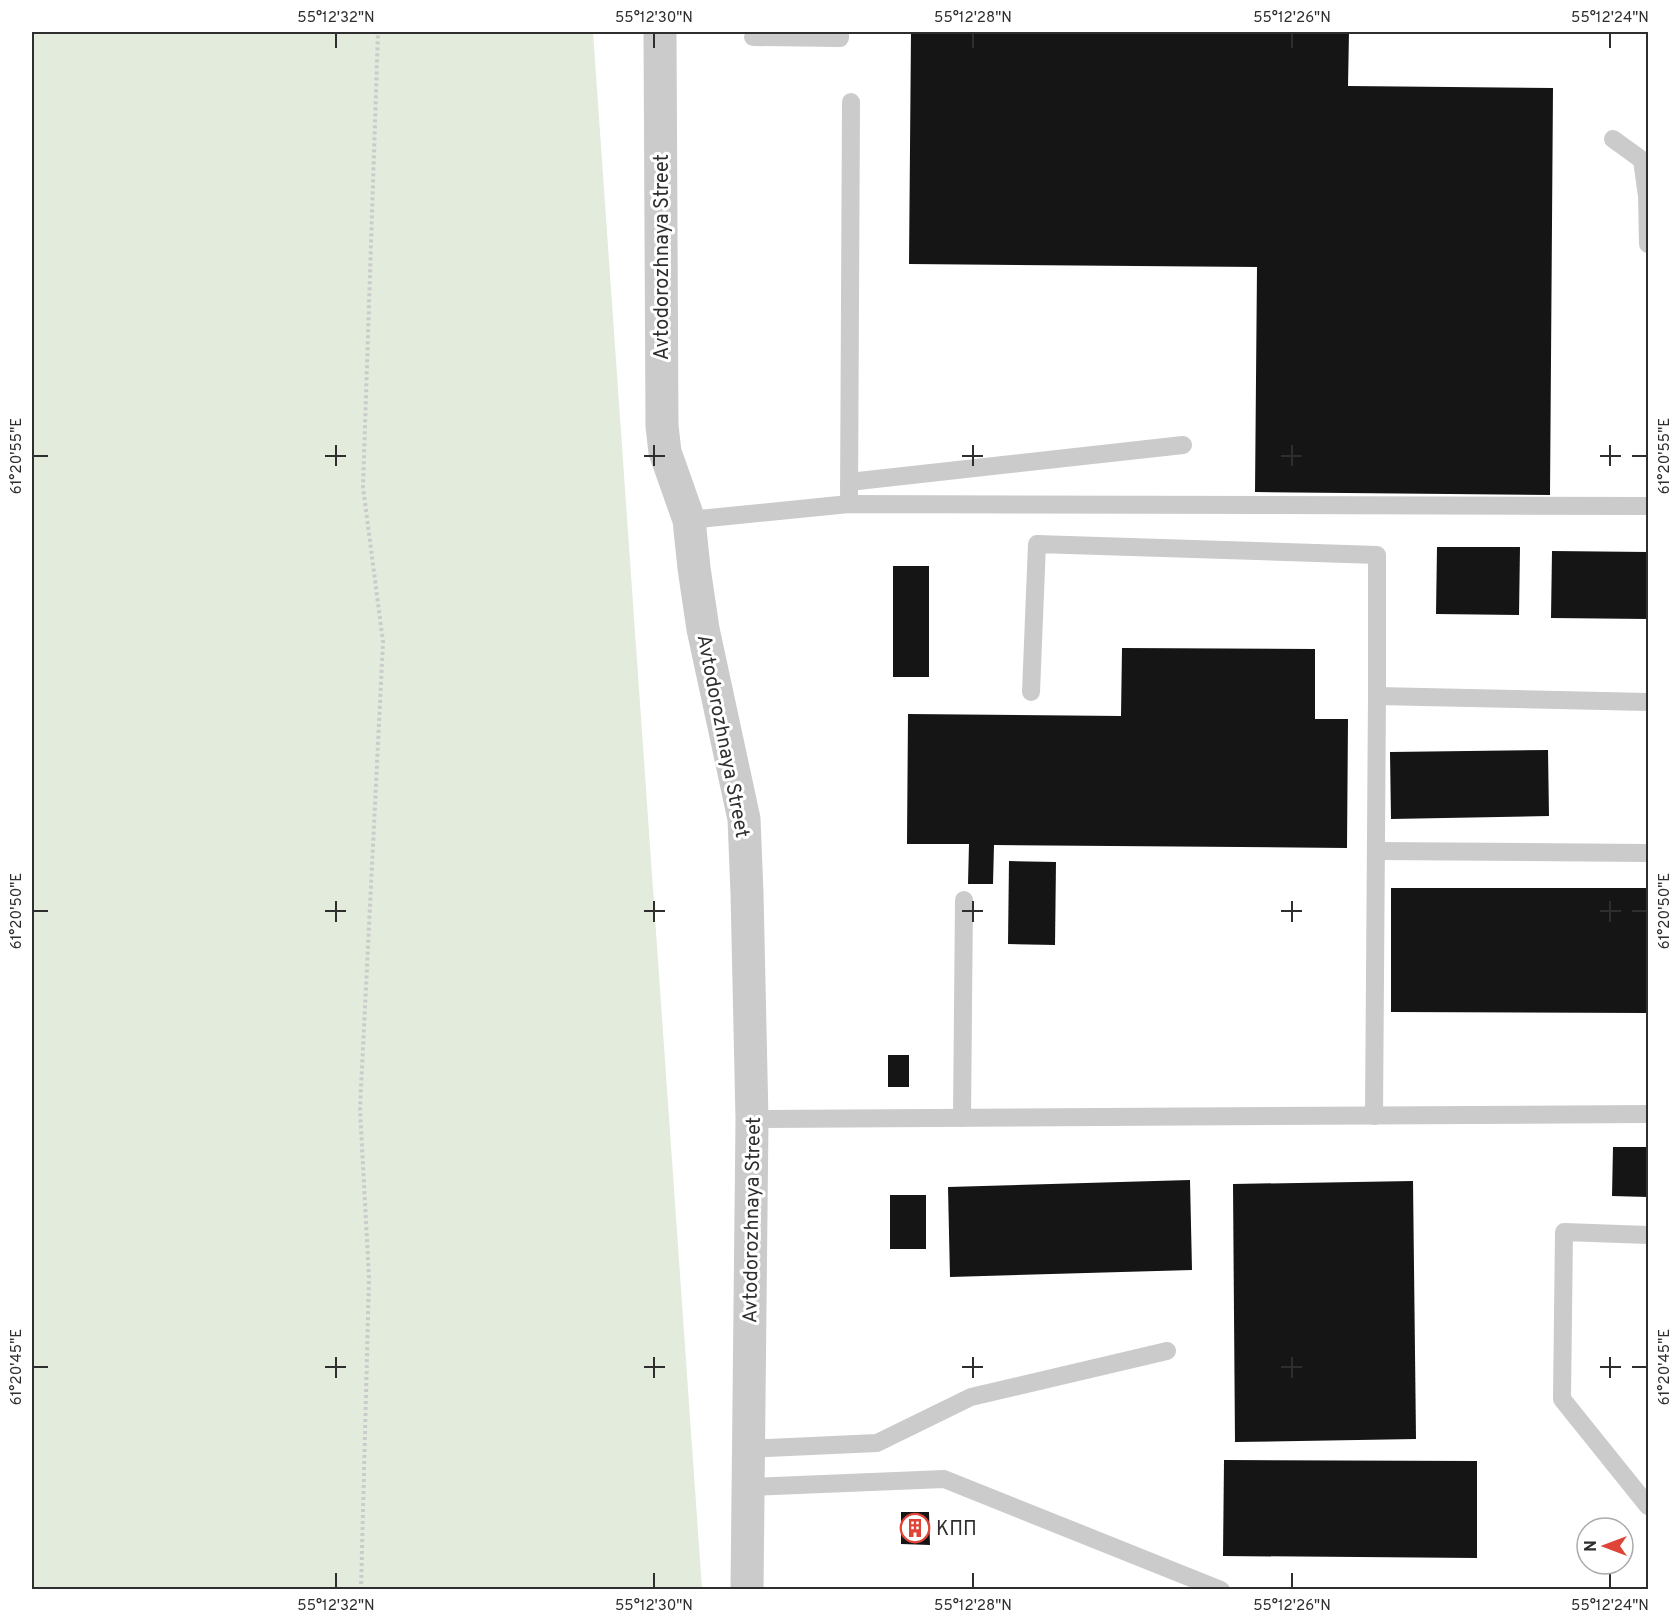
<svg xmlns="http://www.w3.org/2000/svg" width="1680" height="1621" font-family="Overpass,sans-serif">
	<rect width="100%" height="100%" fill="#fff"/>
	<path fill="#e2ebdc" d="M32 32H593L702 1589H32Z"/>
	<g fill="#151515">
		<path d="M911 32H1349L1348 86 1553 88 1550 495 1255 492 1257 267 909 264Z"/>
		<path d="M1437 547H1520L1519 615 1436 614Z"/>
		<path d="M1552 551 1648 552V619L1551 618Z"/>
		<rect x="893" y="566" width="36" height="111"/>
		<path d="M1122 648 1315 649V719H1348L1347 848 994 845 993 884H968L969 844H907L908 714 1121 716Z"/>
		<path d="M1548 750 1549 816 1391 819 1390 752Z"/>
		<path d="M1009 861 1056 862 1055 945 1008 944Z"/>
		<path d="M1391 888H1648V1013L1391 1012Z"/>
		<rect x="888" y="1055" width="21" height="32"/>
		<path d="M1613 1147H1648V1197L1612 1196Z"/>
		<path d="M1190 1180 1192 1270 950 1277 948 1187Z"/>
		<path d="M1413 1181 1416 1439 1235 1442 1233 1184Z"/>
		<rect x="890" y="1195" width="36" height="54"/>
		<path d="M1224 1460 1477 1461V1558L1223 1556Z"/>
		<path d="M901 1512H929L930 1545 901 1544Z"/>
	</g>
	<g fill="none" stroke-linecap="round" stroke-linejoin="round">
		<path stroke="#cbcbcb" stroke-width="4" stroke-dasharray="3 3" stroke-linecap="butt" d="M361 1590 369 1278 360 1109 383 642 363 487 378 32"/>
		<g stroke="#cbcbcb" stroke-width="18">
			<path d="M753 37 840 38V32"/>
			<path d="M1613 139 1642 160 1647 196 1648 244"/>
			<path d="M849 482 1183 445"/>
			<path d="M849 504 851 102"/>
			<path d="M689 520 849 504 1648 506"/>
			<path d="M1031 692 1037 544 1377 555V696L1374 1116"/>
			<path d="M1377 696 1648 702"/>
			<path d="M1376 851 1648 853"/>
			<path d="M962 1118 964 900"/>
			<path d="M752 1119 1648 1114"/>
			<path d="M1648 1235 1564 1232 1562 1399 1648 1506"/>
			<path d="M748 1449 877 1443 971 1397 1167 1351"/>
			<path d="M748 1487 944 1479 1221 1590"/>
		</g>
		<path stroke="#cbcbcb" stroke-width="33" d="M660 32 662 426 665 452 689 520 694 568 703 629 744 819 747 893 752 1119 747 1590"/>
	</g>
	<path fill="none" stroke="#2e2e2e" stroke-width="2" d="M336 33V48M654 33V48M973 33V48M1292 33V48M1610 33V48M336 445V466M654 445V466M973 445V466M1292 445V466M1610 445V466M33 456H48M325 456H346M644 456H665M962 456H983M1281 456H1302M1600 456H1621M1632 456H1647M336 901V922M654 901V922M973 901V922M1292 901V922M1610 901V922M33 911H48M325 911H346M644 911H665M962 911H983M1281 911H1302M1600 911H1621M1632 911H1647M336 1357V1378M654 1357V1378M973 1357V1378M1292 1357V1378M1610 1357V1378M33 1367H48M325 1367H346M644 1367H665M962 1367H983M1281 1367H1302M1600 1367H1621M1632 1367H1647M336 1573V1588M654 1573V1588M973 1573V1588M1292 1573V1588M1610 1573V1588"/>
	<defs>
		<g id="building-ring" transform="scale(1.5)"><circle r="9.5" fill="#fff" stroke="#de4437" stroke-width="1.5"/><path d="M-4-6H4V6H1V3H-1V6H-4ZM-2.5-4.3h1.7v1.8h-1.7ZM.8-4.3h1.7v1.8H.8ZM-2.5-1h1.7V.8h-1.7ZM.8-1h1.7V.8H.8Z" fill="#de4437"/></g>
	</defs>
	<g fill-rule="evenodd">
		<use href="#building-ring" x="915" y="1528"/>
	</g>
	<g text-anchor="middle" stroke-width="6" stroke-linejoin="round" paint-order="stroke">
		<g font-size="20" fill="#2e2e2e" stroke="#fff">
			<text transform="translate(661 257) rotate(-90)" y="7">Avtodorozhnaya Street</text>
			<text transform="translate(724 736) rotate(79)" y="7">Avtodorozhnaya Street</text>
			<text transform="translate(751 1220) rotate(-89)" y="7">Avtodorozhnaya Street</text>
		</g>
		<g font-size="20" fill="#2e2e2e" stroke="#fff" text-anchor="start">
			<text x="936" y="1535">КПП</text>
		</g>
	</g>
	<rect width="1680" height="1621" fill="none" stroke="#ffffff" stroke-width="66"/>
	<g transform="translate(1605 1546) rotate(270)"><circle r="28" fill="#ffffff" stroke="#ababab" stroke-width="1.5"/>
	<path d="M0-4.5L10 22L0 15L-10 22Z" fill="#de4437"/>
	<text y="-9" font-size="16" font-weight="bold" text-anchor="middle" fill="#2e2e2e">N</text>
	</g>
	<rect x="33" y="33" width="1614" height="1555" fill="none" stroke="#2e2e2e" stroke-width="2"/>
	<g font-size="15" text-anchor="middle" fill="#2e2e2e">
		<text x="336" y="22">55°12'32"N</text>
		<text x="654" y="22">55°12'30"N</text>
		<text x="973" y="22">55°12'28"N</text>
		<text x="1292" y="22">55°12'26"N</text>
		<text x="1610" y="22">55°12'24"N</text>
		<text transform="translate(1664 456) rotate(-90)" y="5">61°20'55"E</text>
		<text transform="translate(16 456) rotate(-90)" y="5">61°20'55"E</text>
		<text transform="translate(1664 911) rotate(-90)" y="5">61°20'50"E</text>
		<text transform="translate(16 911) rotate(-90)" y="5">61°20'50"E</text>
		<text transform="translate(1664 1367) rotate(-90)" y="5">61°20'45"E</text>
		<text transform="translate(16 1367) rotate(-90)" y="5">61°20'45"E</text>
		<text x="336" y="1610">55°12'32"N</text>
		<text x="654" y="1610">55°12'30"N</text>
		<text x="973" y="1610">55°12'28"N</text>
		<text x="1292" y="1610">55°12'26"N</text>
		<text x="1610" y="1610">55°12'24"N</text>
	</g>
</svg>
